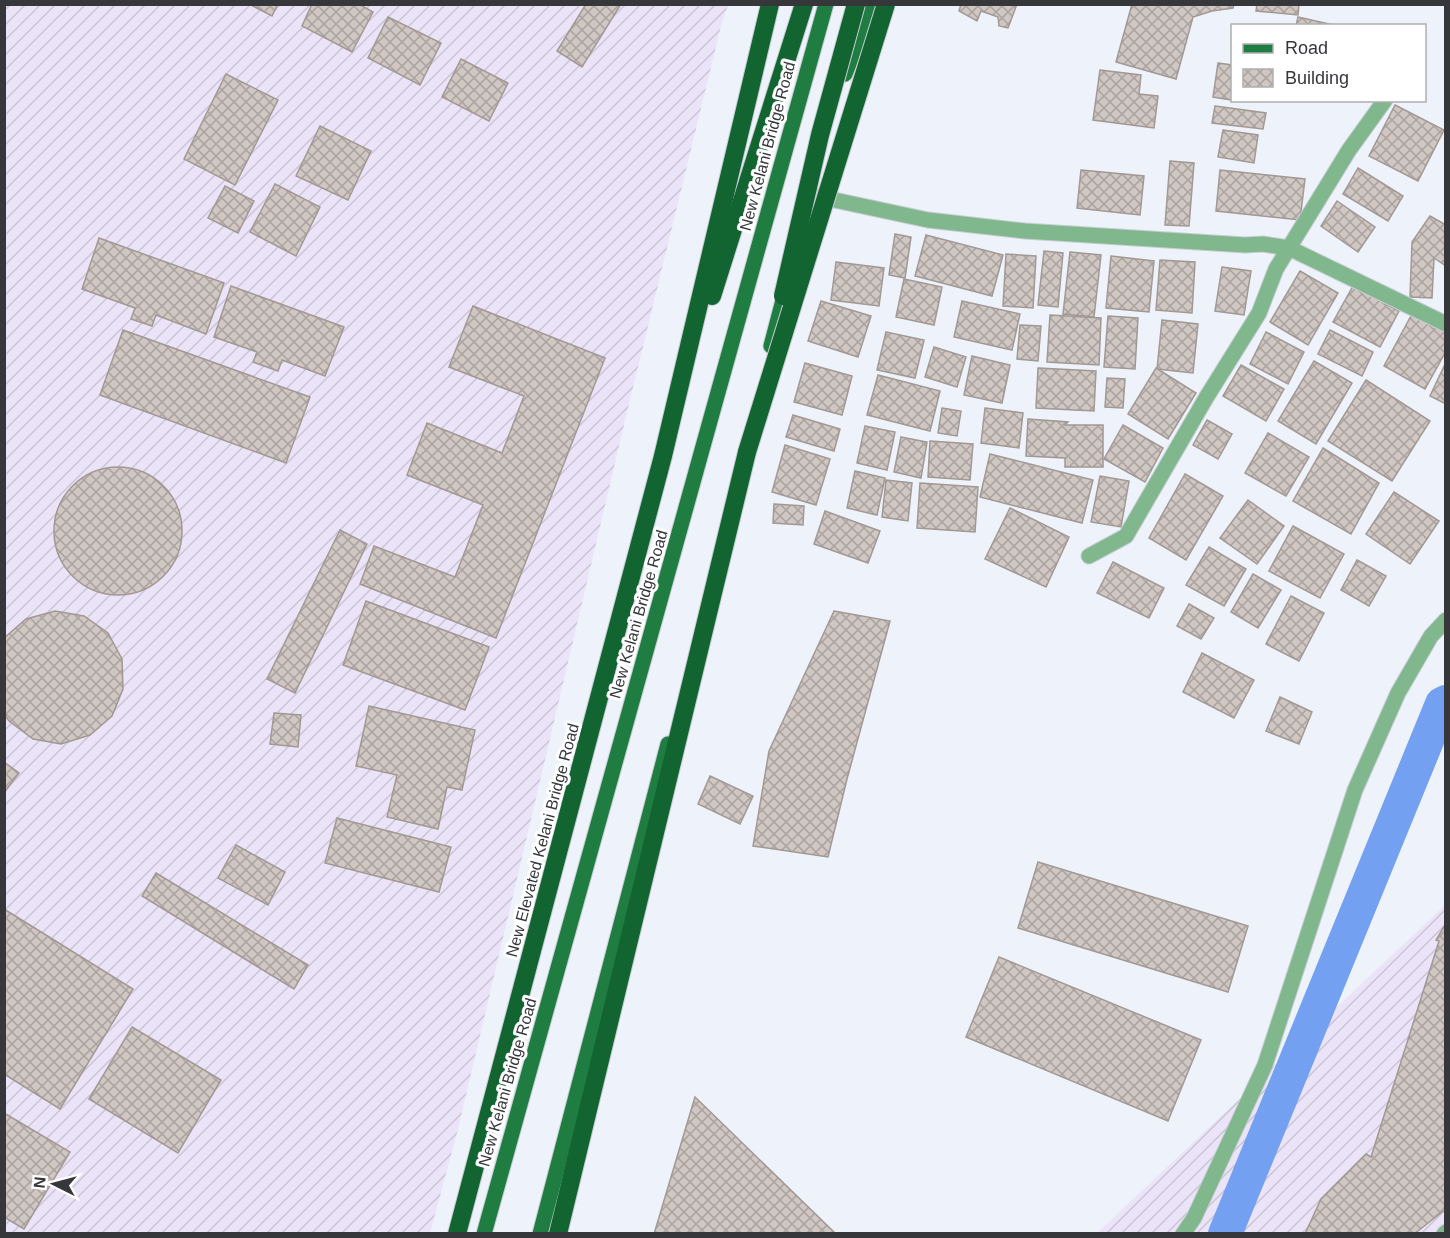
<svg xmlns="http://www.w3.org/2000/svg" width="1450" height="1238" font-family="Arial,sans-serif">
	<defs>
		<pattern id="industrial-furrows" width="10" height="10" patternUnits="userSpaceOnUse" patternTransform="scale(1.5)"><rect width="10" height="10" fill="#ebe4f9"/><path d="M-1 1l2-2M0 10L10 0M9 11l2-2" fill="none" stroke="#cac4d6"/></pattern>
		<pattern id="building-cross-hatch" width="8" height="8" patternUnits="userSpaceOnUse" patternTransform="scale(1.5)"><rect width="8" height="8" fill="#d0c6c2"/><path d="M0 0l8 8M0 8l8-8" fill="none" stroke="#aaa29f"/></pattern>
	</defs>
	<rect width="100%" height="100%" fill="#edf2fb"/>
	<g fill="url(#industrial-furrows)">
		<path d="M5 5H728L722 22 628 408 457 1133 430 1233 5 1234Z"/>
		<path d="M1445 905V1233H1097Z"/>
	</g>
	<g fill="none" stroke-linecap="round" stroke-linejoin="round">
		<path stroke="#73a0f0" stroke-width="34" d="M1225 1234 1442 704 1446 702"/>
	</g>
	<g fill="url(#building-cross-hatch)" stroke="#a29894" stroke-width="1.5">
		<path d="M249 4H278L272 16Z"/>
		<path d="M312 4H359L373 12 352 52 302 26Z"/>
		<path d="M586 4H621L582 67 557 51Z"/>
		<path d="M961 4H1017L1008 28 999 26 998 17 981 11 977 21 959 11Z"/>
		<path d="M1132 4H1234L1233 8 1212 11 1193 17 1176 79 1116 62Z"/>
		<path d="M1257 4H1299L1298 15 1256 11Z"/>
		<path d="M388 17 441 43 420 85 368 58Z"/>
		<path d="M1298 17 1338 26H1296Z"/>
		<path d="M461 59 508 83 489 121 442 97Z"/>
		<path d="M1218 63 1232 65V100L1213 97Z"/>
		<path d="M1100 70 1141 75 1139 94 1158 96 1154 128 1093 120Z"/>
		<path d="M226 74 278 100 235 185 184 159Z"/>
		<path d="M1395 105 1444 130 1418 181 1369 156Z"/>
		<path d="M1215 106 1266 113 1263 129 1212 123Z"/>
		<path d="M320 126 371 151 348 200 296 176Z"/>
		<path d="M1223 130 1258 135 1254 163 1218 157Z"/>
		<path d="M1170 161 1194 163 1189 226 1165 225Z"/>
		<path d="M1358 168 1403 196 1388 221 1343 194Z"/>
		<path d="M1081 170 1144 176 1140 215 1077 208Z"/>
		<path d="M1220 170 1305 179 1300 220 1216 211Z"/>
		<path d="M275 184 320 207 296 256 250 232Z"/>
		<path d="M225 186 254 201 238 233 208 218Z"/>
		<path d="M1337 201 1375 227 1358 252 1321 226Z"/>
		<path d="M1430 216 1446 225V266L1434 258 1432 298 1410 297 1412 242Z"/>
		<path d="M895 234 911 237 905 278 889 275Z"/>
		<path d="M926 235 1003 255 992 296 915 276Z"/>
		<path d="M99 238 224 283 206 334 156 315 152 326 131 319 135 308 82 289Z"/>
		<path d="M1044 251 1063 253 1058 307 1038 305Z"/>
		<path d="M1070 252 1101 255 1094 317 1063 314Z"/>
		<path d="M1006 254 1036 256 1033 308 1003 306Z"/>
		<path d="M1111 256 1154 261 1149 312 1106 308Z"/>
		<path d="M1160 260 1195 262 1192 313 1156 310Z"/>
		<path d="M836 262 884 268 879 306 831 300Z"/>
		<path d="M1222 267 1251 271 1244 315 1215 311Z"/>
		<path d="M1300 271 1338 293 1308 345 1270 322Z"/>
		<path d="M904 279 942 287 934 325 896 317Z"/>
		<path d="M231 286 344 327 325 376 282 360 278 371 253 362 257 352 214 337Z"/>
		<path d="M1353 286 1399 311 1380 347 1333 322Z"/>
		<path d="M821 301 871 316 858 357 808 341Z"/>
		<path d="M962 301 1020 314 1012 350 954 337Z"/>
		<path d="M473 306 605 358 496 638 360 584 374 546 455 577 483 505 407 475 427 423 502 453 524 396 449 367Z"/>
		<path d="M1412 314 1446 332V351L1425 389 1384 366Z"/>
		<path d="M1050 315 1101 318 1099 365 1047 362Z"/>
		<path d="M1108 316 1138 318 1135 369 1104 367Z"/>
		<path d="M1162 320 1198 324 1193 373 1157 369Z"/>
		<path d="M1020 325 1041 326 1038 361 1017 359Z"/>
		<path d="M123 330 310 397 286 463 100 395Z"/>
		<path d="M1330 330 1373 352 1362 376 1318 354Z"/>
		<path d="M886 332 924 340 915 378 877 370Z"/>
		<path d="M1266 332 1304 352 1288 384 1250 364Z"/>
		<path d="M934 347 966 357 957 387 925 377Z"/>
		<path d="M972 356 1010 365 1002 403 964 395Z"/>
		<path d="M1314 361 1352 383 1316 444 1278 421Z"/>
		<path d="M1446 362V404L1430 396Z"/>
		<path d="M805 363 852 376 842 415 794 402Z"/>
		<path d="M1241 365 1284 389 1266 421 1223 396Z"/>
		<path d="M1038 368 1096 371 1094 411 1036 408Z"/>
		<path d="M1156 368 1196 393 1168 439 1128 414Z"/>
		<path d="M878 375 940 391 930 431 867 415Z"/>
		<path d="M1107 378 1125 379 1123 408 1105 407Z"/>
		<path d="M1366 380 1430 421 1392 481 1328 441Z"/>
		<path d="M942 408 961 411 957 436 938 433Z"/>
		<path d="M985 408 1023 413 1019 448 981 443Z"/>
		<path d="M793 415 840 429 834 451 786 437Z"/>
		<path d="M1028 419 1068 422 1065 425H1103V467H1065V458L1026 456Z"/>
		<path d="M1207 420 1232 434 1218 459 1193 445Z"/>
		<path d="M1123 425 1163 448 1145 482 1104 459Z"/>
		<path d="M865 426 895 432 887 470 857 463Z"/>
		<path d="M1268 433 1309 457 1286 496 1245 473Z"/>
		<path d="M901 437 927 442 921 478 894 472Z"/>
		<path d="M930 441 973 444 970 480 928 477Z"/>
		<path d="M785 445 830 459 816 505 772 492Z"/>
		<path d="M1323 448 1379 483 1351 534 1293 501Z"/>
		<path d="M990 454 1093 480 1082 523 980 497Z"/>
		<circle cx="118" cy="531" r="64"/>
		<path d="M855 471 885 478 877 515 847 508Z"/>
		<path d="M1185 474 1223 496 1186 560 1149 538Z"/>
		<path d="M1100 476 1129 481 1121 527 1091 522Z"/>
		<path d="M886 480 912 483 908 521 882 517Z"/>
		<path d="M920 483 978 487 975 532 917 528Z"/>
		<path d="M1394 492 1439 521 1410 564 1366 534Z"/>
		<path d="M1248 500 1284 526 1257 564 1220 538Z"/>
		<path d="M774 504 804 506 803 525 773 523Z"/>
		<path d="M1010 508 1069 537 1046 587 985 559Z"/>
		<path d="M825 511 880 531 868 563 814 544Z"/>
		<path d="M1293 526 1344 554 1320 598 1269 571Z"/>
		<path d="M340 530 367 544 295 693 267 679Z"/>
		<path d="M1209 547 1246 569 1224 606 1186 585Z"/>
		<path d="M1357 560 1386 576 1369 606 1341 590Z"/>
		<path d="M1113 562 1164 588 1149 618 1097 593Z"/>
		<path d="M1253 574 1281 590 1258 628 1231 612Z"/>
		<path d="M1291 596 1324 613 1299 661 1266 644Z"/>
		<path d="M366 601 489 647 465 710 343 665Z"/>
		<path d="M1189 604 1214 618 1201 639 1177 626Z"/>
		<path d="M55 611 84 616 108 633 122 659 123 689 112 716 90 735 61 744 33 739 9 721 4 714V638L26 619Z"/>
		<path d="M834 611 890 621 847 779 828 857 753 846 769 751Z"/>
		<path d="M1202 653 1254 680 1234 718 1183 692Z"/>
		<path d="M1280 697 1312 712 1299 744 1266 731Z"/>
		<path d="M369 706 475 730 462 790 447 787 438 829 387 817 397 775 356 766Z"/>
		<path d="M274 713 301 715 298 747 270 744Z"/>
		<path d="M4 762 19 773 4 793Z"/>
		<path d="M710 776 753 796 740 824 698 804Z"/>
		<path d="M337 818 451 847 439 892 325 863Z"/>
		<path d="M236 845 285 872 268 905 218 878Z"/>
		<path d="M1038 862 1248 926 1228 992 1018 928Z"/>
		<path d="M156 873 308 965 294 989 142 896Z"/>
		<path d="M4 909 133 989 60 1109 4 1074Z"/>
		<path d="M1446 923V1209L1414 1234H1305L1321 1199 1366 1154 1371 1157 1439 941 1436 940Z"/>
		<path d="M999 957 1201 1040 1168 1121 966 1037Z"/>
		<path d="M132 1027 221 1080 178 1153 89 1099Z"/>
		<path d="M695 1097 836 1234H654Z"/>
		<path d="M4 1113 70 1152 24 1229 4 1217Z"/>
	</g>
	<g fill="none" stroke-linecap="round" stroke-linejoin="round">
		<g stroke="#c8cdd5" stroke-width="17">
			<g id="street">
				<path d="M811 195 928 220 1025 231 1245 245 1263 244 1289 248 1446 324"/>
				<path d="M1089 556 1126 536 1206 398 1259 313 1276 269 1349 150 1385 100"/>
				<path d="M1183 1234 1194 1218 1265 1065 1355 790 1398 693 1431 636 1446 620"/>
				<path d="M1444 1234 1446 1232"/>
			</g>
		</g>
		<g stroke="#c8cdd5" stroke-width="17">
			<g id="primary">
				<path d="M845 74 873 4"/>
				<path d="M771 346 787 285"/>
				<path d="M484 1234 826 4"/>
				<path d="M540 1234 668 744"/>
			</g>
		</g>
		<g stroke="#c8cdd5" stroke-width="20">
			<g id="highway">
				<path d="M712 296 804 4"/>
				<path d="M457 1234 663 456 770 4"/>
				<path d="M558 1234 747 452"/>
			</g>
		</g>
		<use href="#street" stroke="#80b78c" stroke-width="15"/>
		<use href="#primary" stroke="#1f7d41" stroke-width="15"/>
		<use href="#highway" stroke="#126531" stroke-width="18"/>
		<g stroke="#c8cdd5" stroke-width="20" stroke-linecap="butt">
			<g id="highway-bridge">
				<path d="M783 296 820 135 856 4"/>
				<path d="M747 452 886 4"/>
			</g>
		</g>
		<use href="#highway-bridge" stroke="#126531" stroke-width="18"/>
	</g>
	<g text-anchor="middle" stroke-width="6" stroke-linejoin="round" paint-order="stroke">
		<g font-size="16" fill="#36373b" stroke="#fff">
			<text transform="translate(767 146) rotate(-75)" y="6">New Kelani Bridge Road</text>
			<text transform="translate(638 614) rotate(-74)" y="6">New Kelani Bridge Road</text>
			<text transform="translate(542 840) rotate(-75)" y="6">New Elevated Kelani Bridge Road</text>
			<text transform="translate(507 1082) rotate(-74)" y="6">New Kelani Bridge Road</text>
		</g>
	</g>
	<rect width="1450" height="1238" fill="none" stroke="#36373b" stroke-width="12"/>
	<rect x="1231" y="24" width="195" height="78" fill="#ffffff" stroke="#afafb1" stroke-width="1.5"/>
	<rect x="1243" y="44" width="30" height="9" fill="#1f7d41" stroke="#afafb1" stroke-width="1.5"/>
	<text x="1285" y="54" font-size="18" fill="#36373b">Road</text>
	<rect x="1243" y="69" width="30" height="18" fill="url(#building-cross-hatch)" stroke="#afafb1" stroke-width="1.5"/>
	<text x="1285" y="84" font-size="18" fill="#36373b">Building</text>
	<g transform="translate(54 1184) rotate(276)" stroke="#ffffff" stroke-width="4.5" paint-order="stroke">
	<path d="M0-4.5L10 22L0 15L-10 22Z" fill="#36373b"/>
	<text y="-9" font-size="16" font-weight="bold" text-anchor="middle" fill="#36373b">N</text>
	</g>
</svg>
